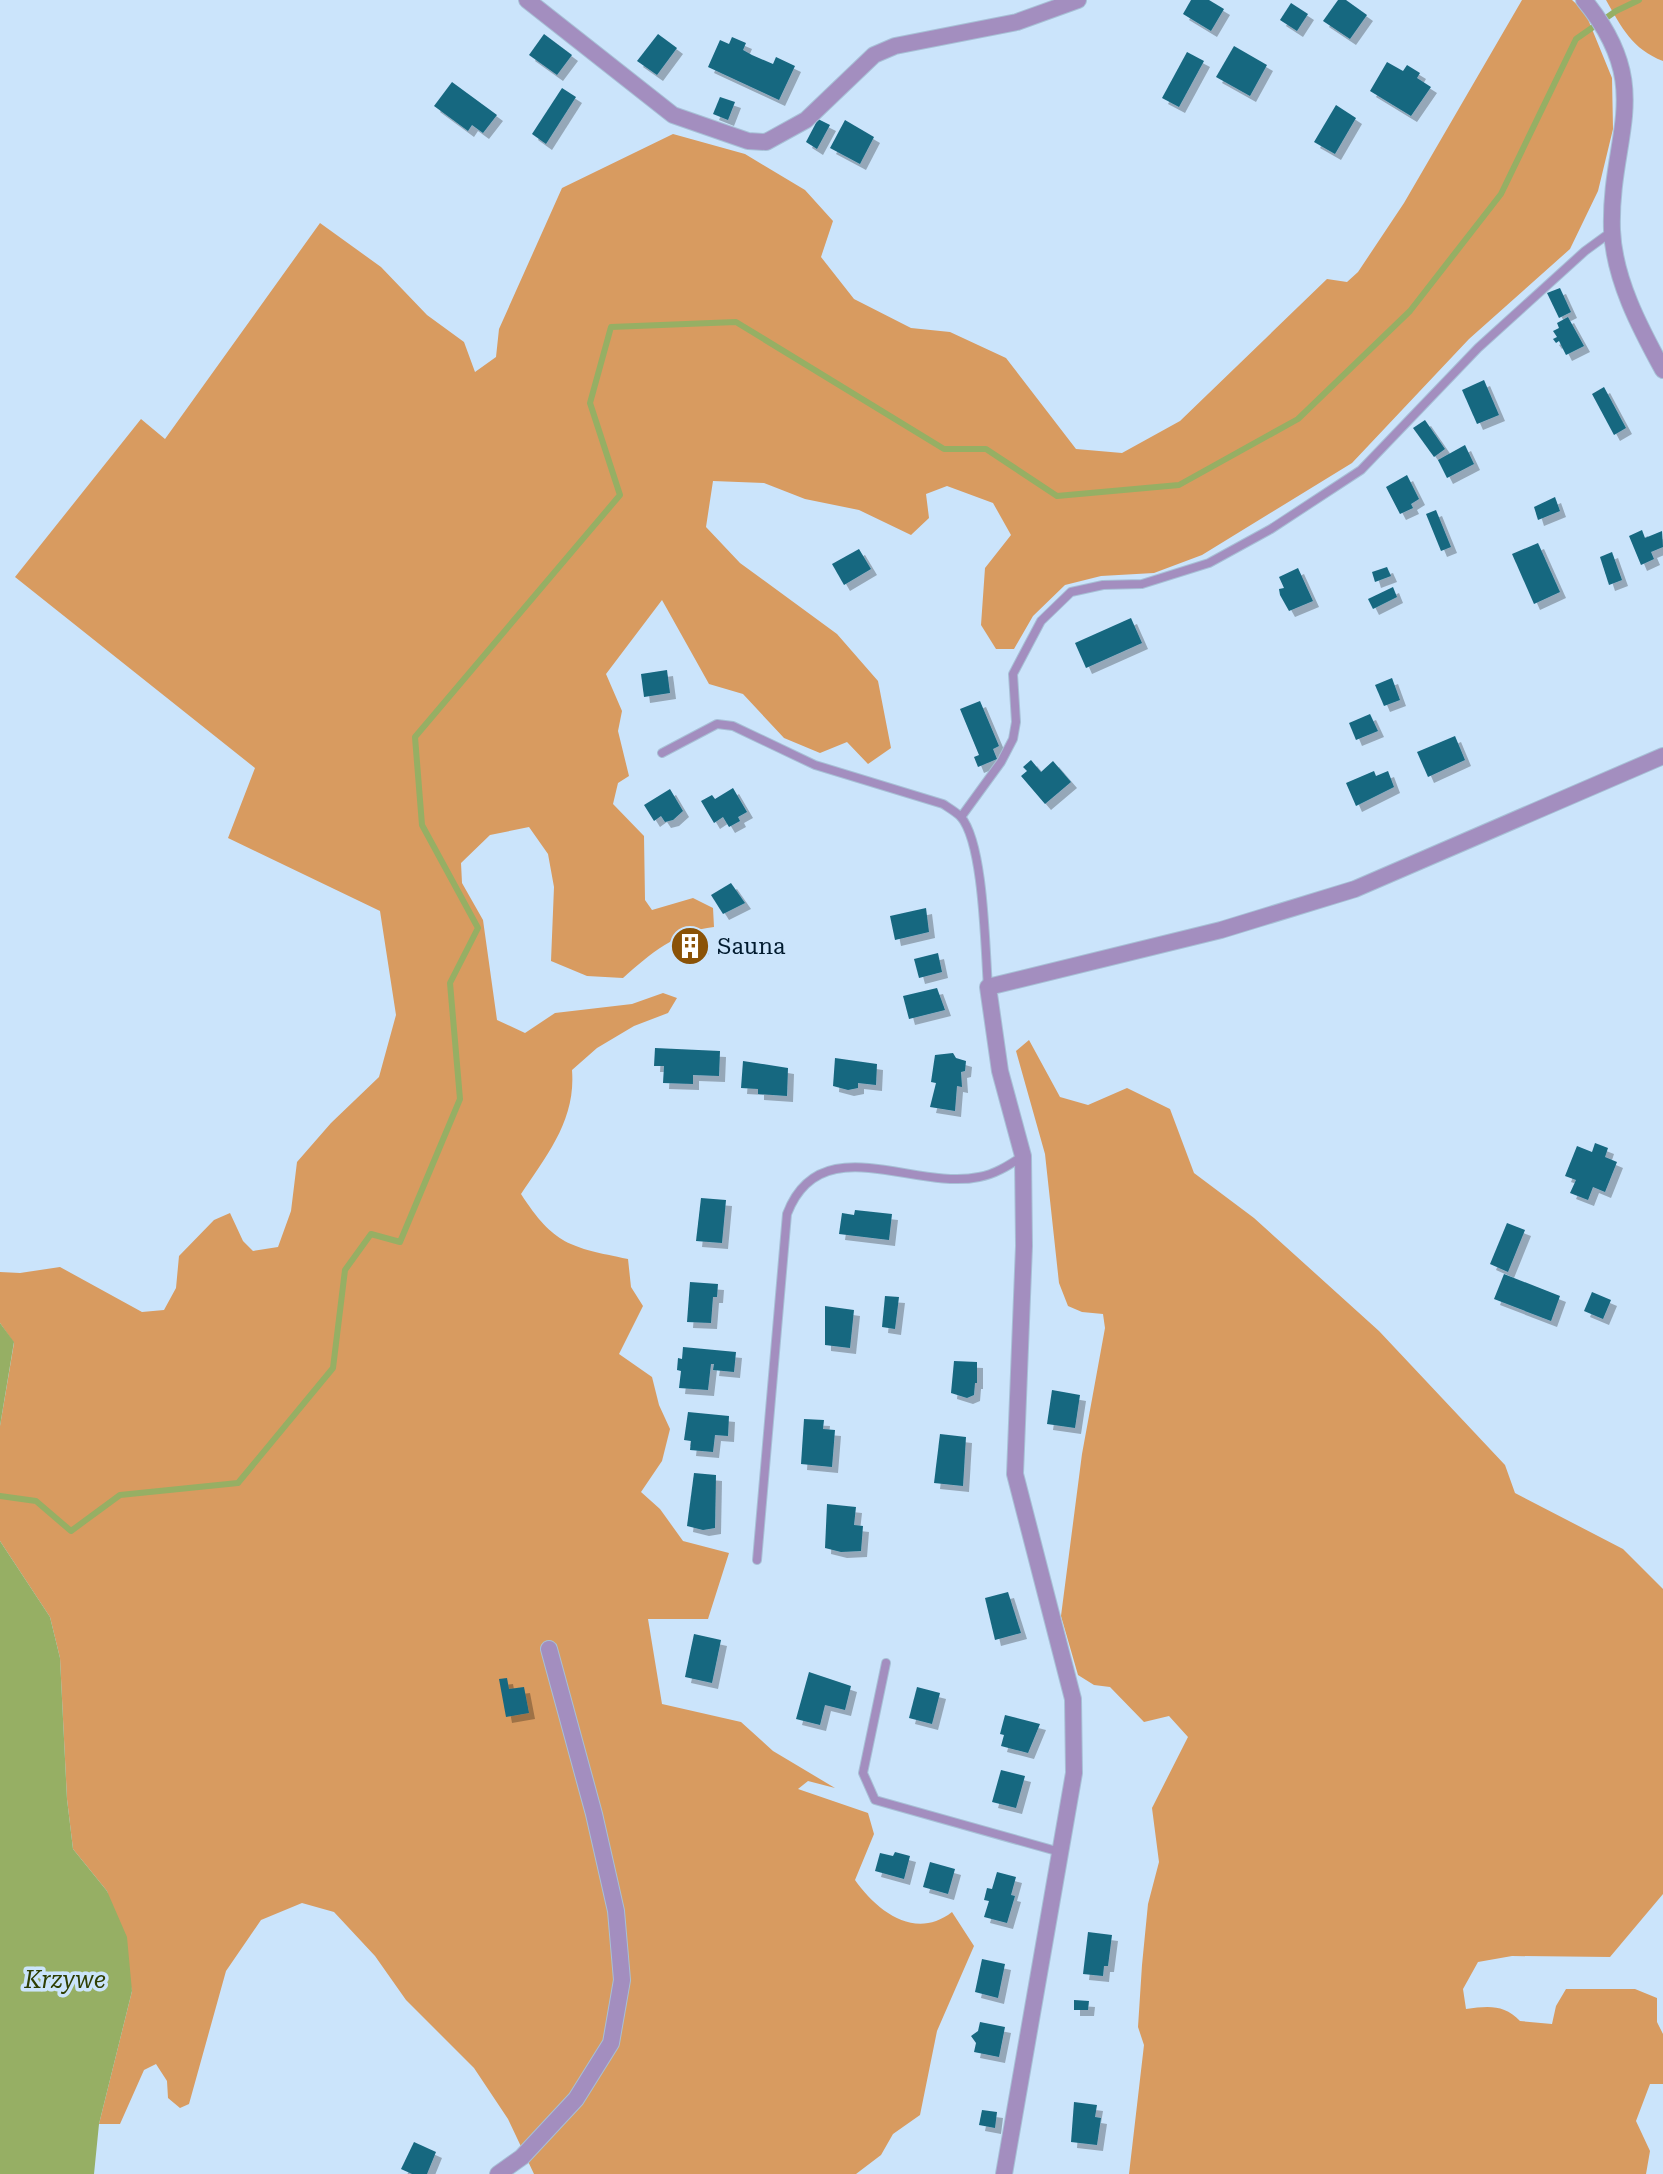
<svg xmlns="http://www.w3.org/2000/svg" width="1663" height="2174" font-family="'Roboto Serif',serif">
	<defs>
		<filter id="shadow"><feDropShadow dx="6" dy="6" stdDeviation="0" flood-color="#0004"/></filter>
	</defs>
	<rect width="100%" height="100%" fill="#cbe4fb"/>
	<g fill="#d89b60">
		<path d="M1522 0H1572L1585 12 1612 78 1613 129 1598 191 1570 249 1469 339 1352 463 1202 555 1154 573 1101 576 1065 585 1033 616 1014 649H996L981 625 985 568 1011 535 993 503 947 486 926 494 929 518 911 535 859 510 805 499 764 483 713 481 706 527 740 563 837 634 878 681 891 748 868 764 847 742 820 753 784 738 743 694 709 684 662 600 606 674 622 711 618 731 629 776 618 783 613 804 644 836 645 900 652 910 693 898 713 908 714 927C677 931 650 954 623 978L587 976 551 961 554 887 548 854 529 827 490 835 461 863 462 883 483 920 497 1020 525 1033 555 1013 632 1004 663 993 677 998 668 1013 634 1026 597 1048 572 1070C576 1120 547 1155 521 1194 554 1245 570 1247 628 1259L631 1287 643 1306 619 1354 652 1377 659 1405 670 1429 662 1461 641 1492 660 1509 683 1541 729 1553 708 1619H648L662 1704 741 1722 773 1751 835 1788 808 1781 798 1789 868 1813 874 1834 855 1880C877 1911 915 1941 952 1912L974 1946 937 2031 920 2115 893 2134 881 2155 856 2174H534L508 2119 474 2068 406 2000 375 1956 334 1912 302 1903 261 1920 226 1971 189 2104 180 2108 168 2098 167 2081 156 2064 144 2070 120 2124H99L132 1991 107 1891 73 1849 67 1799 60 1658 50 1617 0 1541V1426L14 1343 0 1323V1272L20 1273 60 1267 142 1312 164 1310 176 1288 179 1256 214 1220 230 1213 243 1241 253 1251 278 1247 291 1211 297 1162 331 1123 379 1077 396 1015 380 911 228 838 255 768 15 577 141 419 165 439 320 223 381 267 427 315 464 342 475 372 496 357 499 329 562 188 673 134 745 154 805 190 833 221 821 257 854 299 911 328 950 332 1006 358 1076 449 1122 453 1180 421 1327 279 1347 282 1358 272 1404 203Z"/>
		<path d="M1606 0H1663V61C1632 49 1622 28 1606 0Z"/>
		<path d="M1029 1040 1060 1097 1088 1105 1127 1088 1170 1109 1194 1173 1254 1218 1379 1331 1505 1465 1515 1493 1623 1549 1663 1589V1894L1610 1957 1512 1956 1478 1962 1463 1989 1466 2009C1488 2006 1504 2004 1520 2021L1552 2024 1556 2006 1566 1989H1635L1657 1998V2022L1663 2034V2084H1650L1636 2121 1650 2151 1646 2174H1129L1144 2045 1138 2027 1142 1965 1148 1904 1159 1862 1152 1808 1188 1737 1169 1716 1144 1722 1110 1687 1094 1685 1078 1675 1061 1616 1082 1454 1105 1328 1103 1314 1082 1312 1068 1306 1059 1283 1045 1154 1016 1051Z"/>
	</g>
	<g fill="#96af64">
		<path d="M0 1323 14 1342 0 1426Z"/>
		<path d="M0 1541 50 1617 60 1658 67 1799 73 1849 107 1891 127 1937 132 1991 99 2124 94 2174H0Z"/>
	</g>
	<g fill="none" stroke-linecap="round" stroke-linejoin="round">
		<path stroke="#96af64" stroke-width="6" d="M0 1496 36 1501 71 1531 120 1495 238 1483 333 1368 345 1270 371 1234 400 1242 460 1099 450 983 478 928 422 825 415 737 620 495 590 403 611 327 736 322 944 449H986L1057 496 1179 485 1298 419 1410 311 1501 194 1576 39 1616 11 1639 0"/>
	</g>
	<g fill="#166780" filter="url(#shadow)">
		<path d="M1191 0H1209L1224 9 1211 31 1183 14Z"/>
		<path d="M1338 0H1346L1367 15 1350 39 1323 21Z"/>
		<path d="M1291 3 1308 14 1297 31 1280 20Z"/>
		<path d="M544 34 572 55 557 75 529 55Z"/>
		<path d="M658 34 677 48 657 75 637 61Z"/>
		<path d="M732 37 746 43 743 50 752 55 773 64 776 57 795 66 779 100 708 67 720 40 729 44Z"/>
		<path d="M1234 46 1267 65 1250 96 1216 77Z"/>
		<path d="M1187 52 1204 61 1179 107 1162 98Z"/>
		<path d="M1387 62 1403 71 1407 65 1420 73 1417 78 1431 87 1411 116 1370 91Z"/>
		<path d="M452 82 497 115 483 133 472 125 468 131 434 106Z"/>
		<path d="M562 88 576 97 546 144 532 134Z"/>
		<path d="M720 97 735 102 728 120 713 114Z"/>
		<path d="M1336 105 1356 118 1335 154 1314 142Z"/>
		<path d="M818 119 830 125 817 149 806 142Z"/>
		<path d="M845 120 874 137 860 164 830 148Z"/>
		<path d="M1560 288 1571 312 1559 318 1547 293Z"/>
		<path d="M1568 317 1584 346 1566 355 1559 341 1556 343 1553 339 1557 337 1553 331 1559 328 1557 323Z"/>
		<path d="M1484 380 1499 415 1477 424 1462 390Z"/>
		<path d="M1604 387 1626 428 1614 435 1592 394Z"/>
		<path d="M1425 420 1445 449 1434 457 1413 428Z"/>
		<path d="M1465 445 1474 464 1447 478 1438 460Z"/>
		<path d="M1407 475 1419 499 1411 504 1413 508 1400 514 1386 487Z"/>
		<path d="M1555 497 1560 511 1538 520 1534 507Z"/>
		<path d="M1436 510 1451 547 1441 551 1426 514Z"/>
		<path d="M1642 530 1645 538 1662 531 1663 547 1651 552 1654 559 1641 565 1629 536Z"/>
		<path d="M1538 543 1560 592 1534 604 1512 554Z"/>
		<path d="M859 549 871 569 844 585 832 564Z"/>
		<path d="M1612 552 1622 580 1609 585 1600 557Z"/>
		<path d="M1387 567 1391 576 1375 582 1372 572Z"/>
		<path d="M1298 568 1313 601 1289 611 1280 595 1279 589 1284 588 1279 577Z"/>
		<path d="M1393 587 1397 597 1373 609 1368 599Z"/>
		<path d="M1131 618 1142 643 1086 668 1075 643Z"/>
		<path d="M667 670 670 693 644 697 641 674Z"/>
		<path d="M1392 678 1400 700 1384 706 1375 685Z"/>
		<path d="M980 701 999 746 993 749 997 759 978 767 974 757 979 755 960 709Z"/>
		<path d="M1370 714 1378 731 1356 740 1349 723Z"/>
		<path d="M1455 736 1465 760 1428 777 1417 752Z"/>
		<path d="M1031 760 1041 772 1053 761 1071 782 1045 804 1021 776 1027 771 1023 767Z"/>
		<path d="M1374 771 1376 776 1388 771 1394 787 1356 806 1346 783Z"/>
		<path d="M733 788 747 812 738 817 740 821 729 827 723 817 714 823 701 801 712 795 715 799Z"/>
		<path d="M670 789 683 811 673 820 665 822 661 816 654 821 644 805Z"/>
		<path d="M731 883 745 903 723 914 711 895Z"/>
		<path d="M926 908 929 932 895 940 890 916Z"/>
		<path d="M696 933 703 948 684 958 677 943Z"/>
		<path d="M938 953 942 972 919 978 914 959Z"/>
		<path d="M937 988 945 1010 909 1019 903 996Z"/>
		<path d="M655 1048 720 1051 719 1076 693 1075V1084L663 1083 664 1066H654Z"/>
		<path d="M953 1053 956 1058 966 1061 965 1071 961 1072 962 1087 957 1086 955 1111 930 1107 936 1083 931 1082 935 1055Z"/>
		<path d="M835 1058 877 1064 876 1085 858 1083V1088L848 1090 833 1086Z"/>
		<path d="M743 1061 788 1068 787 1096 758 1094V1089L741 1088Z"/>
		<path d="M1595 1143 1608 1148 1605 1157 1617 1162 1605 1192 1593 1187 1588 1200 1570 1193 1576 1180 1565 1176 1577 1146 1592 1152Z"/>
		<path d="M701 1198 726 1200 722 1243 696 1241Z"/>
		<path d="M855 1210 892 1214 889 1240 839 1234 842 1213 854 1215Z"/>
		<path d="M1507 1223 1525 1230 1508 1272 1490 1264Z"/>
		<path d="M1504 1274 1560 1296 1551 1321 1494 1299Z"/>
		<path d="M690 1282 718 1284 717 1297H713L711 1323 687 1322Z"/>
		<path d="M1592 1292 1611 1300 1603 1319 1584 1311Z"/>
		<path d="M885 1296 899 1297 895 1329 882 1327Z"/>
		<path d="M825 1306 854 1310 850 1348 825 1345Z"/>
		<path d="M683 1347 736 1352 734 1372 713 1370 714 1364H711L708 1390 679 1388 681 1371 677 1370 678 1358 682 1359Z"/>
		<path d="M954 1361 977 1362V1383H975L974 1395 967 1398 951 1393Z"/>
		<path d="M1052 1390 1080 1395 1075 1428 1047 1424Z"/>
		<path d="M688 1412 729 1416 728 1436 715 1435 713 1452 690 1450 691 1441 684 1440Z"/>
		<path d="M804 1419 824 1420 823 1429 835 1430 832 1467 801 1464Z"/>
		<path d="M940 1434 966 1437 963 1486 934 1483Z"/>
		<path d="M694 1473 716 1475 715 1528 703 1530 687 1526Z"/>
		<path d="M827 1504 856 1507 854 1525 863 1526 861 1551 841 1552 825 1548Z"/>
		<path d="M1008 1592 1021 1633 995 1640 985 1598Z"/>
		<path d="M694 1634 721 1640 712 1683 685 1677Z"/>
		<path d="M809 1672 851 1686 845 1710 825 1705 820 1725 796 1719Z"/>
		<path d="M507 1678 509 1689 524 1687 529 1713 506 1717 499 1679Z"/>
		<path d="M917 1687 940 1693 932 1724 909 1718Z"/>
		<path d="M1005 1715 1040 1724 1028 1753 1001 1746 1004 1735 1000 1734Z"/>
		<path d="M1001 1770 1025 1776 1016 1808 992 1802Z"/>
		<path d="M895 1852 910 1856 904 1879 875 1871 880 1853 893 1856Z"/>
		<path d="M930 1862 955 1869 948 1894 923 1887Z"/>
		<path d="M997 1872 1016 1877 1011 1895 1015 1896 1007 1923 984 1917 989 1901 984 1900 987 1888 992 1889Z"/>
		<path d="M1088 1932 1112 1935 1108 1966H1104L1103 1976 1083 1974Z"/>
		<path d="M982 1959 1005 1964 998 1998 975 1992Z"/>
		<path d="M1074 2000 1089 2001 1088 2010H1074Z"/>
		<path d="M980 2022 1005 2027 999 2057 974 2052 976 2043 971 2036 978 2031Z"/>
		<path d="M1074 2102 1097 2105 1095 2117 1101 2118 1097 2145 1071 2142Z"/>
		<path d="M982 2110 997 2112 995 2128 979 2125Z"/>
		<path d="M414 2142 436 2152 427 2174H412L401 2169Z"/>
	</g>
	<g fill="none" stroke-linecap="round" stroke-linejoin="round">
		<g stroke="#a7c0d6" stroke-width="10">
			<g id="service">
				<path d="M662 753 717 724 733 726 815 765 943 804C949 808 956 812 961 817 984 844 985 949 988 987"/>
				<path d="M961 817 1001 762 1013 739 1016 722 1013 674 1041 621 1071 592 1103 585 1142 584 1209 563 1271 529 1361 470 1478 348 1585 251 1611 232"/>
				<path d="M757 1560 787 1214C820 1127 913 1191 979 1177 996 1174 1009 1165 1023 1156"/>
				<path d="M886 1663 863 1773 875 1800 1060 1852"/>
			</g>
		</g>
		<g stroke="#a7c0d6" stroke-width="18">
			<g id="minor">
				<path d="M527 0 673 115 748 141 766 142 806 120 874 55 895 46 1017 22 1078 0"/>
				<path d="M1584 0C1657 89 1609 135 1612 230 1614 279 1640 328 1663 370"/>
				<path d="M498 2174 522 2157 576 2099 611 2043 622 1980 616 1911 594 1814 549 1649"/>
				<path d="M1004 2174 1074 1773 1073 1699 1015 1474 1024 1246 1023 1156 1000 1071 988 987 1221 930 1355 889 1663 756"/>
			</g>
		</g>
		<use href="#service" stroke="#a38ebf" stroke-width="8"/>
		<use href="#minor" stroke="#a38ebf" stroke-width="16"/>
	</g>
	<defs>
		<g id="building-disc" transform="scale(2.0125)"><circle r="9.5" fill="#8a5207" stroke="#cbe4fb"/><path d="M-4-6H4V6H1V3H-1V6H-4ZM-2.5-4.3h1.7v1.8h-1.7ZM.8-4.3h1.7v1.8H.8ZM-2.5-1h1.7V.8h-1.7ZM.8-1h1.7V.8H.8Z" fill="#fff"/></g>
	</defs>
	<g fill-rule="evenodd">
		<use href="#building-disc" x="690" y="946"/>
	</g>
	<g text-anchor="middle" stroke-width="7" stroke-linejoin="round" paint-order="stroke">
		<g font-size="23" fill="#011b2f" stroke="#cbe4fb" text-anchor="start">
			<text x="717" y="954">Sauna</text>
		</g>
		<g font-size="24" font-style="italic" fill="#2e3e03" stroke="#cbe4fb">
			<text x="65" y="1988">Krzywe</text>
		</g>
	</g>
</svg>
